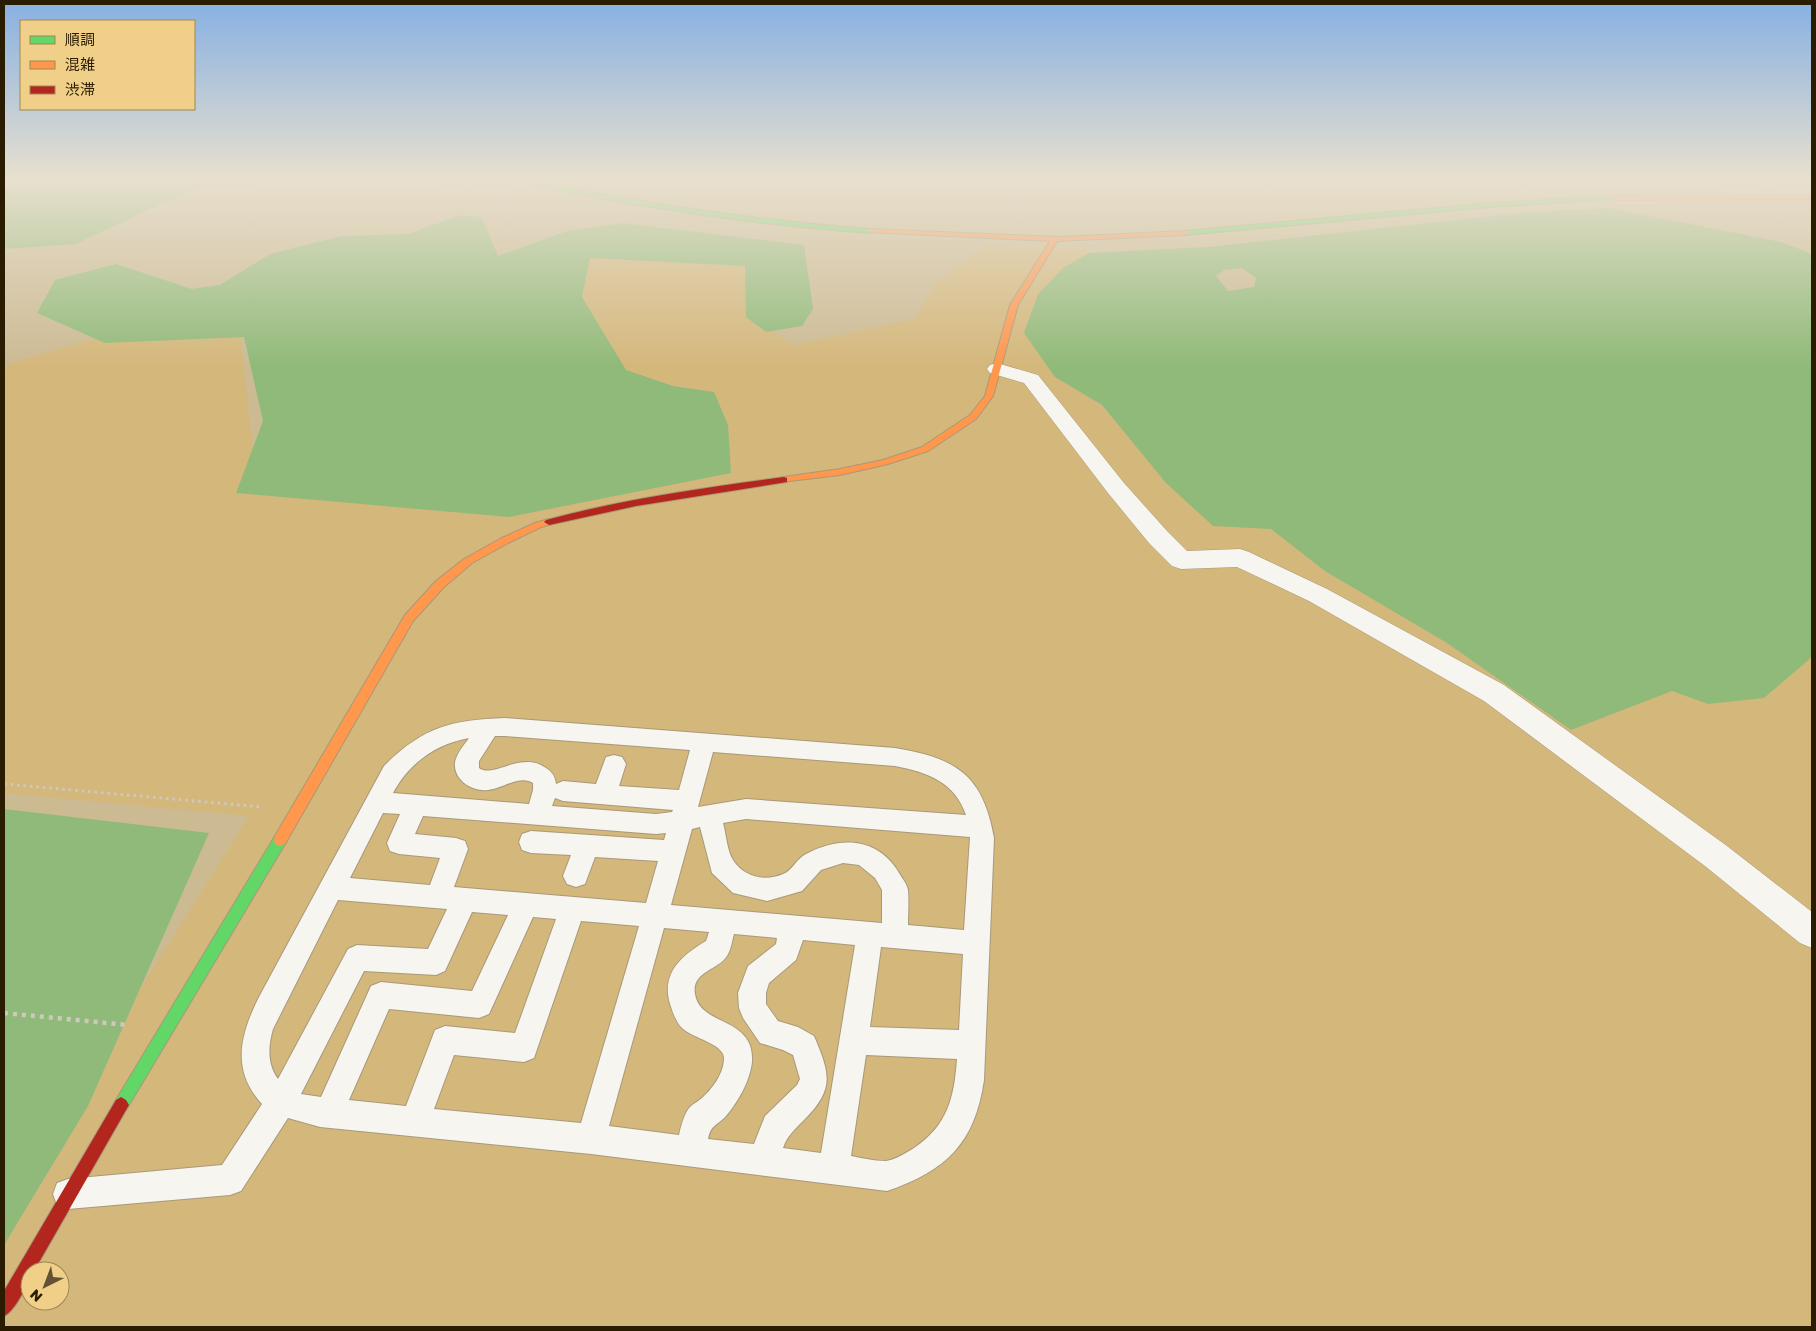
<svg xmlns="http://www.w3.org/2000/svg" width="1816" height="1331" font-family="'Golos Text','Noto Sans JP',sans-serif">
	<rect width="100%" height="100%" fill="#ccba93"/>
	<path fill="#d4b77b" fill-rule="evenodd" d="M986 247 1088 249 1037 329 1054 363 1212 509 1310 544 1812 645V1327H4V1206L249 816 4 793V370L14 362 93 339 240 332 256 478 600 375 563 298 581 254 749 263 755 321 794 345 914 319 936 282ZM30 1271H60V1301H30Z"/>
	<g fill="#90ba79" fill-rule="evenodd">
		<path d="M4 180H260L249 184 197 187 76 244 4 249Z"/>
		<path d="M1609 208 1781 242 1812 254V657L1764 698 1708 704 1672 691 1571 730 1447 643 1325 571 1271 529 1213 526 1166 483 1102 405 1055 377 1024 333 1038 294 1063 268 1089 253 1208 247 1529 212ZM1242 268 1256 278 1254 287 1228 291 1216 276 1224 270Z"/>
		<path d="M460 215 482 217 498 256 567 231 623 223 804 245 813 309 802 326 766 332 746 317 745 266 590 258 582 297 626 370 673 386 714 392 728 425 731 473 509 517 236 493 263 421 244 337 105 343 37 313 55 280 116 264 192 289 220 285 270 254 342 236 408 234Z"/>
		<path d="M4 809 209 833 88 1106 4 1245Z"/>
	</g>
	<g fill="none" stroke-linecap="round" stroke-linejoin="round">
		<g stroke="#a8997a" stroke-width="2">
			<path id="lane" d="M505 718 895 748C956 758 983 775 994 838L984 1080C975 1143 946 1171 887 1191L591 1154 320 1127 288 1118 241 1191 230 1195 68 1209 57 1205 53 1194 57 1183 68 1179 222 1165 262 1104C231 1070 240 1035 259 997L384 766C423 727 451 720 505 718ZM495 736H505L690 750 679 790 619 786 626 764 622 757 614 755 606 757 596 784 563 781 556 784C555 776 552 772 546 768 521 750 494 779 479 768V761ZM469 738C464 745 457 753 455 762 453 780 472 792 488 790 502 789 520 774 533 783V790L529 804 393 793C409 763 436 744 469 738ZM713 752 895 766C927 772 955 782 966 815L746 799 698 807ZM555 798 563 801 673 810 672 812 656 814 552 806ZM383 813 400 814 387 843 390 851 399 854 440 858 430 885 350 878ZM423 816 656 834 666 833 664 840 531 831 522 834 519 842 522 850 531 853 571 855 563 876 567 884 576 887 585 884 595 857 658 861 646 903 454 887 468 849 465 841 456 838 415 834ZM746 819 970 837 964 930 908 925C908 914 909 901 908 890 907 884 902 878 899 873 878 837 840 836 806 854 797 858 792 871 783 874 765 882 744 877 733 860 727 851 726 833 723 823ZM700 827 712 873 733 893 767 901 802 891 821 870 843 863 859 865 875 878 882 890V923L671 905 692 829ZM338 900 447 909 428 949 357 945 348 949 278 1079C267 1064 268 1046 273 1029ZM472 912 508 915 472 991 381 982 371 986 321 1097 301 1094 364 971 436 975 445 971ZM533 917 556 919 515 1033 445 1026 435 1030 406 1106 349 1100 389 1009 479 1018 489 1014ZM581 921 639 926 581 1123 434 1109 454 1055 524 1062 534 1058ZM664 928 709 932 706 941C681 956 661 973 670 1004 673 1013 676 1022 682 1028 692 1038 724 1044 724 1058 724 1073 713 1088 702 1098 699 1101 694 1103 690 1107 684 1114 681 1126 679 1135L609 1126ZM734 934 777 938 776 944 748 966 738 993 739 1008 743 1018 760 1043 783 1050 793 1055 800 1079 797 1085 765 1116 754 1144 708 1139C711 1124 717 1126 726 1116 738 1102 750 1081 752 1062 755 1016 700 1027 695 994 691 972 718 970 727 956 731 950 732 941 734 934ZM803 940 855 945 821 1153 783 1148C787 1136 795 1129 804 1120 835 1089 830 1074 814 1036L798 1027 778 1021 766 1004V993L769 983 796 960ZM881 947 963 954 959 1030 870 1027ZM866 1055 957 1059C954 1098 948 1125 914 1148 906 1153 895 1160 886 1161 874 1161 862 1158 851 1156Z"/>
		</g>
		<g stroke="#a8997a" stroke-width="1">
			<path id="street" d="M997 363 1038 375 1124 483 1167 531 1187 551 1240 549 1249 552 1327 589 1504 685 1727 846 1812 912V948L1800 943 1705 866 1484 701 1309 601 1237 567 1181 569 1172 566 1149 543 1108 493 1024 383 990 373 987 369 990 365Z"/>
		</g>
		<g stroke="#a8997a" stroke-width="2">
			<g id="fast">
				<path d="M521 180H532C643 204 756 220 870 229L874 231 870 233C774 226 678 213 583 195 568 192 532 187 521 180Z"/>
				<path d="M1613 196 1616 198 1615 199 1490 207 1185 235 1181 233 1185 231 1490 203Z"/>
				<path d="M280 834 285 836 286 840 285 844 126 1110 121 1113 116 1110 113 1105 116 1100 275 836Z"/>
			</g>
		</g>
		<g stroke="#a8997a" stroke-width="2">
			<g id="slow">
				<path d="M1812 195V199L1613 200 1610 198 1613 196Z"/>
				<path d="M870 229 1060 237 1185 231 1189 233 1185 235 1057 241 1018 305 993 396 976 419 928 451 888 464 840 475 781 482V478L784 477 840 469 883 460 922 447 970 415 985 396 1010 305 1050 241 868 232V230Z"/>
				<path d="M549 519 552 520 554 522 552 524 541 527 508 543 472 563 444 587 413 621 285 844 280 846 275 844 274 840 275 836 405 615 436 581 464 559 500 539 535 523Z"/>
			</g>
		</g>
		<g stroke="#a8997a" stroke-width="2">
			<g id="jam">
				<path d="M784 477 787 478V482L636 506 549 525 544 522 546 520C623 499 704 488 784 477Z"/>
				<path d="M121 1097 126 1100 129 1105 126 1110 34 1271H30C30 1283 14 1312 4 1316V1291L116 1100Z"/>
			</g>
		</g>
		<path stroke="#cfc8bc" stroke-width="2" stroke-dasharray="2 2.5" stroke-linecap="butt" d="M400 180 452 191H502"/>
		<path stroke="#cfc8bc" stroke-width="3" stroke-dasharray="2.5 4" stroke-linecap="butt" d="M4 784 262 807"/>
		<path stroke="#cfc8bc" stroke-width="4.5" stroke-dasharray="4 5" stroke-linecap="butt" d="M4 1013 128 1025"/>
		<use href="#lane" fill="#f7f5ef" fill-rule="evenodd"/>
		<use href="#street" fill="#f7f5ef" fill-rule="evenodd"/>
		<use href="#fast" fill="#63d668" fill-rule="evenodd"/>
		<use href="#slow" fill="#ff974d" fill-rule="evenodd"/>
		<use href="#jam" fill="#b3261e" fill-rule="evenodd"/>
		<path stroke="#c4beb3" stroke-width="2.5" stroke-dasharray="6 3" stroke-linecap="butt" d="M1483 180 1812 184"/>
	</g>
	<linearGradient id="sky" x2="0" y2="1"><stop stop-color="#87b0e2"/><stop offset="0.49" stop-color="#e8e0ce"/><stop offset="1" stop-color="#e8e0ce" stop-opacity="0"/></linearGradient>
	<rect width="1816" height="366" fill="url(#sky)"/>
	<rect width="1816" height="1331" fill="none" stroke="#291c01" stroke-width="10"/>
	<rect x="20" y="20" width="175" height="90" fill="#f0cf89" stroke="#a08753"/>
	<rect x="30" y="36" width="25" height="8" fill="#63d668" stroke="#a08753"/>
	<text x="65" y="45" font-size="15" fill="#291c01">順調</text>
	<rect x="30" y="61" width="25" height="8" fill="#ff974d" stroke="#a08753"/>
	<text x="65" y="70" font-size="15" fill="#291c01">混雑</text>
	<rect x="30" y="86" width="25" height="8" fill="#b3261e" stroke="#a08753"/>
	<text x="65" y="95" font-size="15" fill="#291c01">渋滞</text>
	<g transform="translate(45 1286) rotate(222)"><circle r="24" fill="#f0cf89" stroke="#a08753"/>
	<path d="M0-4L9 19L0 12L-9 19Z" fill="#625334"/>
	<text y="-8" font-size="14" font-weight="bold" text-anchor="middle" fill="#291c01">N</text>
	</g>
</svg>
